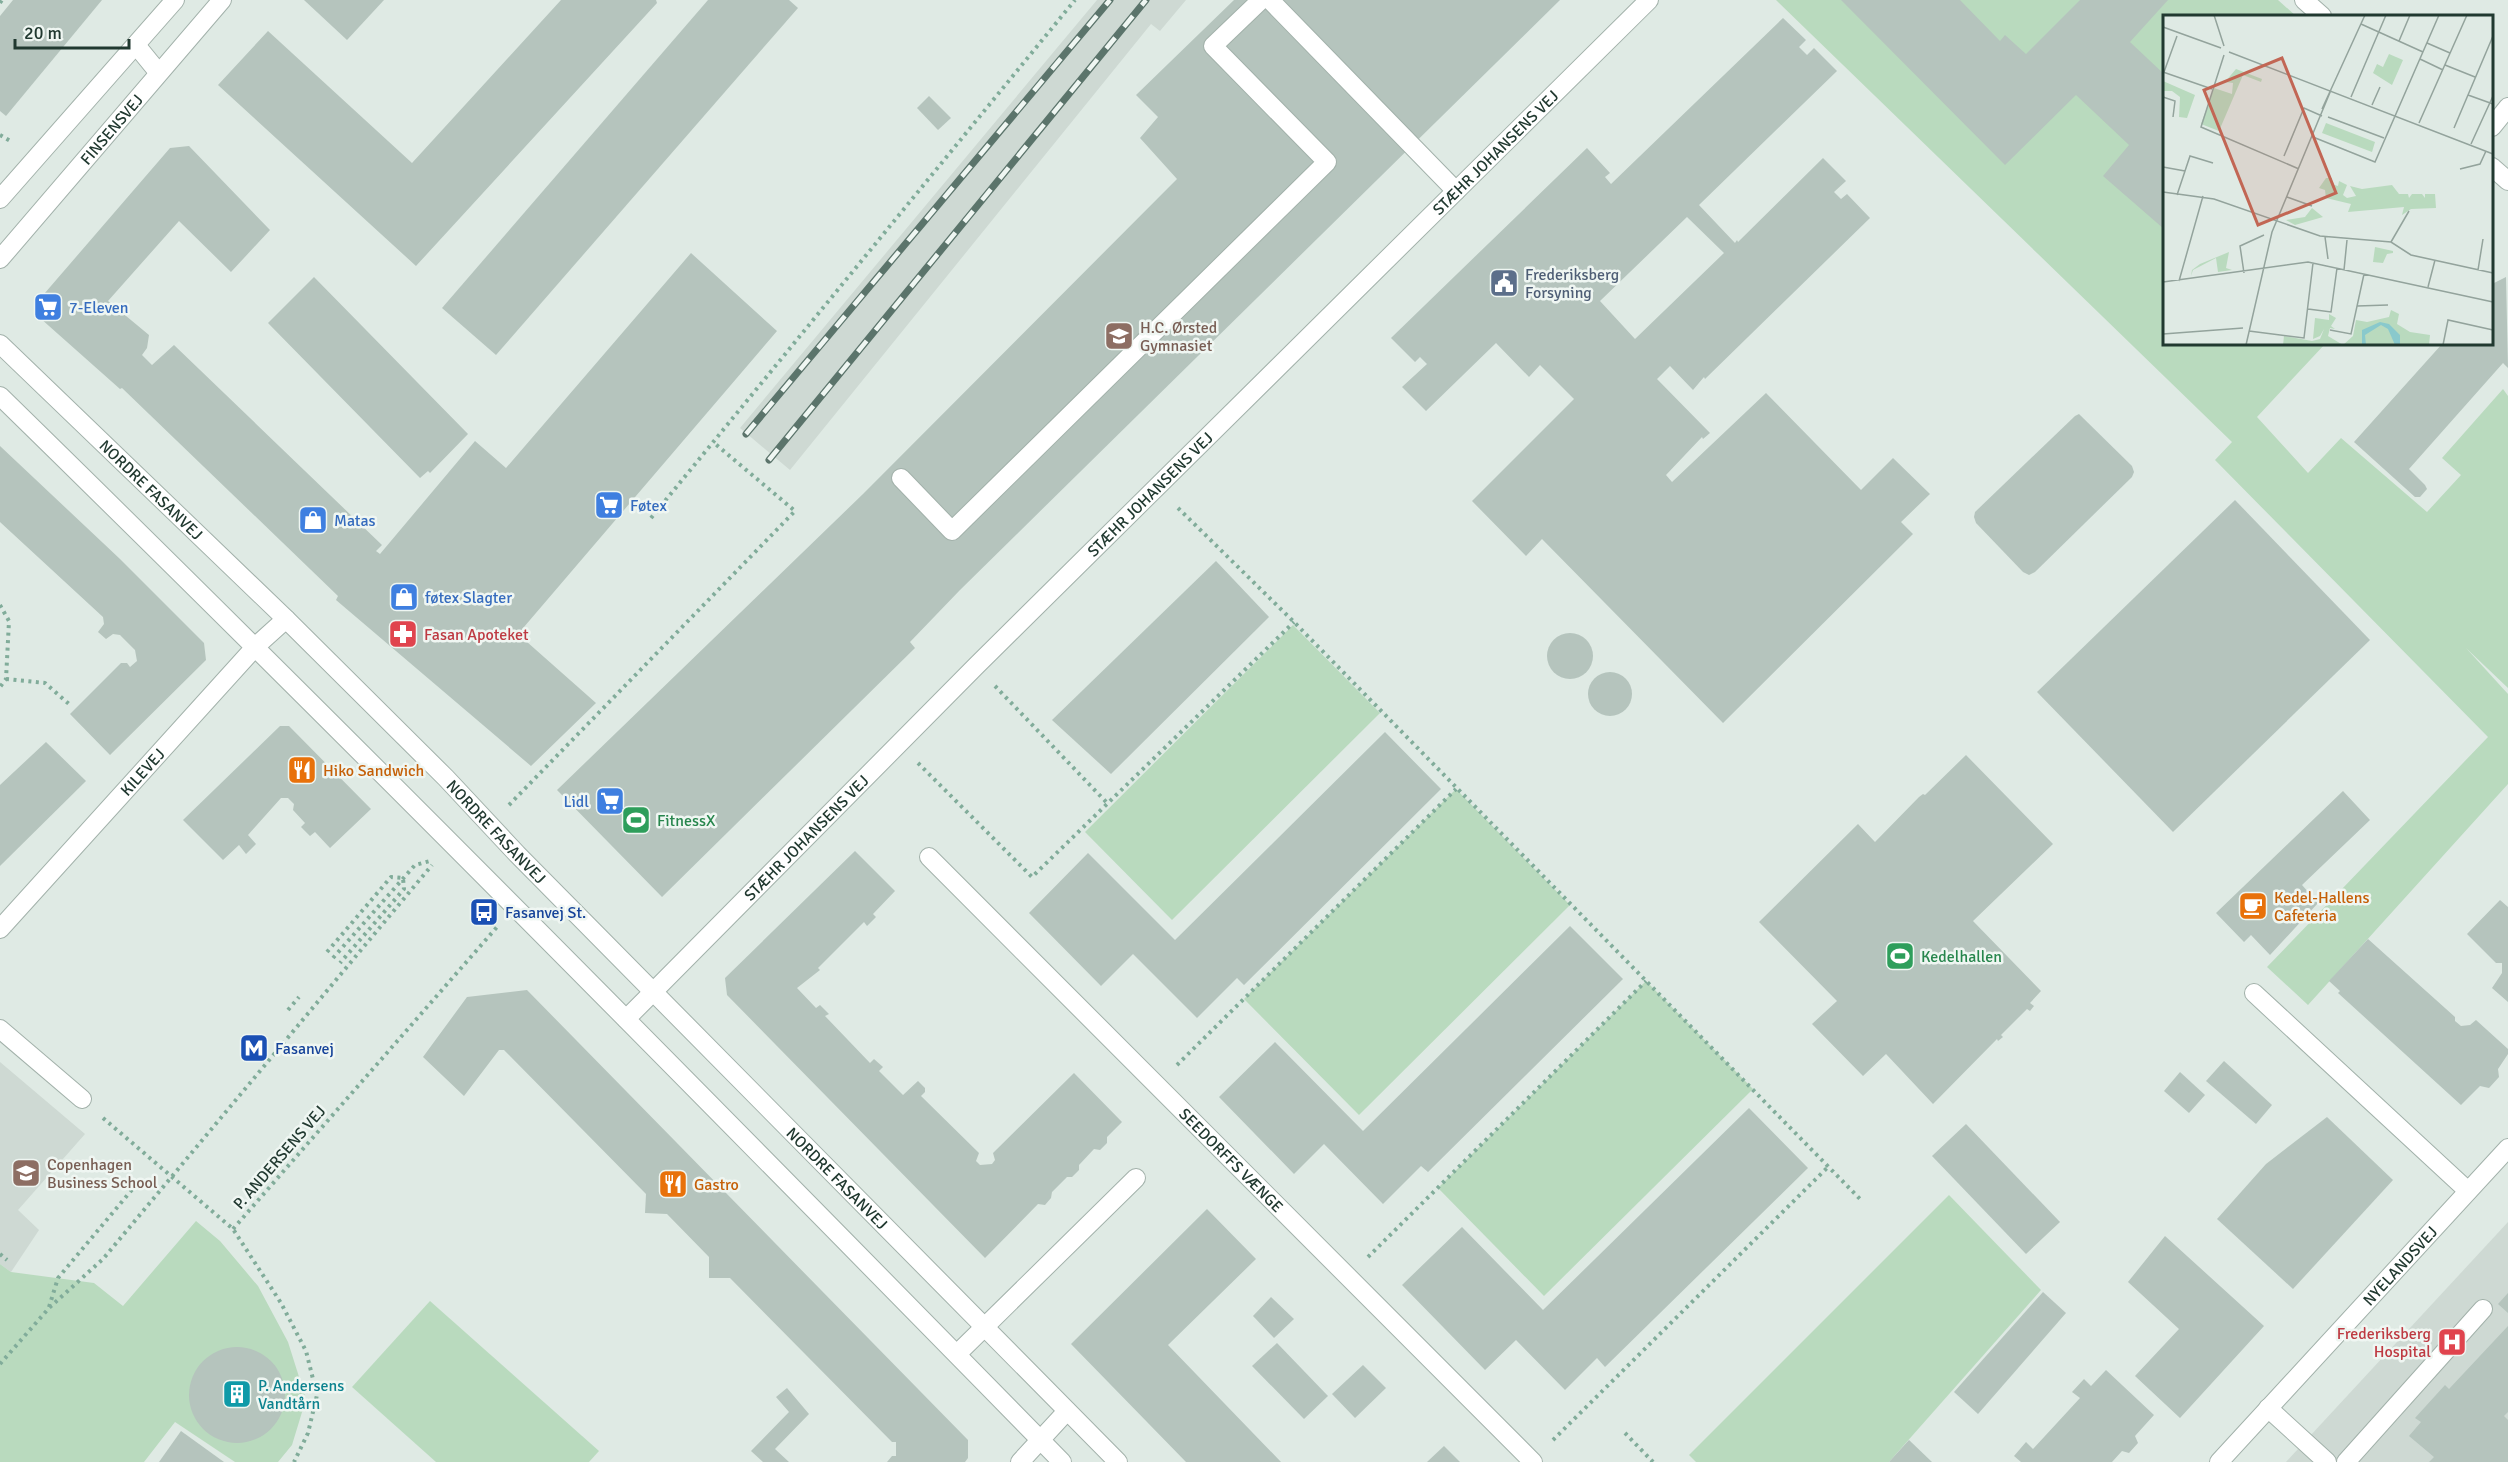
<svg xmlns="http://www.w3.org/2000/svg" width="2508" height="1462" font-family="Signika,sans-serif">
	<rect width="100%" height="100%" fill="#dfeae4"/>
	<g fill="#ced9d3">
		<path d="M1097 0H1186L1160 31 1151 24 790 470 740 428Z"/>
		<path d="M0 1062 85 1134 18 1210 39 1230 11 1272 0 1264Z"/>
		<path d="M2508 1222V1462H2286Z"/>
	</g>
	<g fill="#b9dabe">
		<path d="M1776 0H2278L2296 16H2164V344H2325L2257 417 2308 473 2341 438 2427 512 2461 475 2442 458 2503 389 2508 396V688L2466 648 2508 694V784L2308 1005 2267 967 2488 737 2215 460 2232 442Z"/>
		<path d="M1293 625 1380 713 1172 920 1085 832Z"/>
		<path d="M1456 789 1570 905 1359 1115 1244 999Z"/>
		<path d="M1646 981 1753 1089 1544 1296 1438 1188Z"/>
		<path d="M1949 1195 2041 1290 1889 1462H1696L1689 1455Z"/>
		<path d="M196 1221 220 1241 258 1286 288 1342 306 1399 292 1445 278 1462H235L175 1422 144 1462H0V1264L11 1272 94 1283 123 1306Z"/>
		<path d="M430 1301 599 1451 589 1462H436L352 1387Z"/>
	</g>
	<g fill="#b5c4bd" fill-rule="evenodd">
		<path d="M13 0H102L6 116 0 111V16Z"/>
		<path d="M304 0H384L347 40Z"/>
		<path d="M561 0H656L657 3 416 266 218 85 268 31 412 163Z"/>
		<path d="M708 0H789L798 8 496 355 442 308Z"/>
		<path d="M1234 0H1560L960 590 910 642 915 648 662 897 557 790 863 494 1177 179 1140 138 1158 117 1136 95Z"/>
		<path d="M1841 0H1960L2000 41 2005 35 2026 54 2080 0H2168L2130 42 2164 74V229L2103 176 2129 145 2076 95 2005 165Z"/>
		<path d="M1783 18 1806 40 1799 47 1807 55 1814 48 1837 71 1699 205 1735 243 1737 240 1738 242 1823 158 1846 181 1834 192 1841 199 1847 194 1870 218 1705 379 1704 377 1693 390 1670 366 1657 379 1710 433 1703 439 1702 437 1666 475 1672 482 1766 393 1861 490 1893 458 1930 494 1901 522 1913 534 1723 723 1542 539 1526 556 1472 501 1574 399 1540 365 1529 377 1496 343 1426 411 1402 387 1427 364 1420 357 1415 362 1391 338 1587 148 1610 173 1605 177 1611 184ZM1687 217 1724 253 1635 339 1600 301Z"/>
		<path d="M929 96 951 118 938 130 917 108Z"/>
		<path d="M189 146 270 230 231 272 179 221 108 301 149 335 147 348 142 355 152 365 174 345 382 545 376 551 380 554 475 441 506 468 691 253 777 331 518 634 596 703 531 766 336 600 338 596 122 388 120 389 40 318 38 301 170 148Z"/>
		<path d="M314 277 468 434 430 473 428 471 420 478 268 323Z"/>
		<path d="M2506 277 2508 368 2503 363 2409 469 2425 485 2427 489 2420 497H2415L2354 442 2442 344H2492V284Z"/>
		<path d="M2079 414 2132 466 2134 472 2132 477 2035 572 2029 575 2023 572 1976 523 1974 517 1975 512 2075 416Z"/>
		<path d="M0 446 120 559 204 643 206 660 110 755 70 714 121 663H127L130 667 137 661 135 650 120 635 113 634 106 639 98 632 104 624 103 617 0 522Z"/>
		<path d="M2235 500 2370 640 2173 832 2037 692Z"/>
		<path d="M1216 561 1269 617 1111 774 1052 720Z"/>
		<circle cx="1570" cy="656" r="23"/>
		<circle cx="1610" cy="694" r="22"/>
		<path d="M280 726H289L371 809 330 848 315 832 310 836 301 827 305 823 293 810 294 804 288 798H281L248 835 256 844 246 854 239 845 223 860 183 820Z"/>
		<path d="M1385 732 1441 789 1244 985 1237 978 1197 1018 1133 954 1101 986 1029 913 1088 853 1175 940Z"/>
		<path d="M46 742 86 781 0 866V785Z"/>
		<path d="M1966 755 2053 844 1973 921 2041 991 2030 1003 2034 1006 2030 1011 2027 1009 2001 1035 2003 1037 1998 1041 1997 1039 1933 1104 1886 1054 1863 1076 1812 1024 1837 1001 1759 922 1858 824 1875 842 1919 797 1923 794 1925 795Z"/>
		<path d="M2343 791 2370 820 2302 885 2318 903 2270 955 2251 935 2244 942 2216 913Z"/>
		<path d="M855 851 895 891 873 914 876 917 867 926 864 922 818 968 820 970 797 988 816 1008 820 1005 829 1014 825 1016 870 1063 874 1059 883 1067 879 1071 903 1095 918 1081 925 1088V1092L921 1096 979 1153 976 1161 980 1165 992 1164 995 1160 993 1153 1074 1073 1122 1122 1107 1137V1143L1100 1150 1094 1149 1079 1165V1170L1072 1177H1067L1052 1192 1051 1198 1045 1205 1038 1204 985 1258 727 995 725 978Z"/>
		<path d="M2500 900 2508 907V1002L2492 988 2502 973V963H2496L2467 934Z"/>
		<path d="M1570 926 1623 979 1428 1172 1421 1166 1383 1204 1324 1144 1294 1174 1219 1097 1275 1042 1363 1131Z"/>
		<path d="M2368 939 2455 1017V1021L2461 1026 2470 1025 2476 1020 2508 1049V1054L2498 1069 2499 1077 2489 1088 2480 1086 2461 1105 2338 993 2340 991 2329 981Z"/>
		<path d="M527 990 968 1440V1458L965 1462H887L892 1456H896V1442H892L730 1278H709V1257L667 1214 645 1213 646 1194 504 1050H499L464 1096 423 1057 467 997Z"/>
		<path d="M2224 1061 2272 1105 2256 1124 2206 1081Z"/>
		<path d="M2180 1072 2205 1095 2189 1113 2164 1091Z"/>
		<path d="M1749 1108 1808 1168 1605 1367 1597 1358 1565 1390 1516 1340 1485 1370 1402 1285 1462 1227 1543 1310Z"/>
		<path d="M2327 1117 2393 1180 2293 1289 2217 1219 2266 1164Z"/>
		<path d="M1966 1124 2060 1222 2026 1254 1932 1156Z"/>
		<path d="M1207 1209 1256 1259 1168 1345 1281 1462H1186L1071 1344Z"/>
		<path d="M2165 1236 2264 1326 2180 1418 2135 1376 2179 1329 2128 1282Z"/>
		<path d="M2043 1292 2066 1313 1978 1414 1954 1392Z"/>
		<path d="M2508 1293V1313L2498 1304Z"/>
		<path d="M1271 1297 1294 1319 1274 1338 1253 1316Z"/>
		<path d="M2508 1326V1412L2504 1416 2508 1420V1462H2429L2434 1457 2409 1436 2421 1422 2415 1418 2445 1385 2449 1389Z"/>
		<path d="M1277 1343 1328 1396 1304 1419 1252 1366Z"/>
		<circle cx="237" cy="1395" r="48"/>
		<path d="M1363 1365 1386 1388 1355 1418 1332 1394Z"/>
		<path d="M2106 1370 2154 1415 2135 1436 2138 1443 2129 1453 2122 1451 2112 1462H2021L2014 1456 2026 1442 2033 1449 2080 1398 2072 1392 2084 1379 2091 1386Z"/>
		<path d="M787 1388 809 1414 775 1449 789 1462H763L751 1451 789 1412 776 1397Z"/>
		<path d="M181 1431 224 1462H159Z"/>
		<path d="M1909 1440 1932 1462H1889Z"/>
		<path d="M1444 1446 1460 1462H1427Z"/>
	</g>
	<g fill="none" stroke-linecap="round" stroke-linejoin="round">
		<g stroke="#a2b1aa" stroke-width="20">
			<g id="service">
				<path d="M1270 0 1456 191"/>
				<path d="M901 478 952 531 1327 162 1213 46 1261 0"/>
				<path d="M2254 993 2468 1191"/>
				<path d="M0 1029 82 1099"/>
				<path d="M2268 1408 2327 1462"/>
				<path d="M2346 1462 2483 1309"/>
			</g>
		</g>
		<g stroke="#a2b1aa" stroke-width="20">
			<g id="minor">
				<path d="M2304 0 2322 16"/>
				<path d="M2492 127 2508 107"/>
				<path d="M2492 167 2508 181"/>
				<path id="s1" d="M929 857 1533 1462"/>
				<path id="s2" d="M0 929 256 646 286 619"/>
				<path id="s3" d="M654 991 976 666 1649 0"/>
				<path d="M957 1354 1136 1178"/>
				<path d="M1020 1462 1067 1411"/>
			</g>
		</g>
		<g stroke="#a2b1aa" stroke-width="20">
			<g id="tertiary">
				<path d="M136 45 158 72"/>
				<path d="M0 199 175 0"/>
				<path id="s4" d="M0 259 222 0"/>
				<path id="s5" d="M0 344 286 619 446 778 517 854 1118 1462"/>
				<path d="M0 396C359 747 711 1104 1062 1462"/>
				<path d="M626 1019 654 991"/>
				<path id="s6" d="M2219 1462 2508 1148"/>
			</g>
		</g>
		<g stroke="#81ac9a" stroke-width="4" stroke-dasharray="3 4.5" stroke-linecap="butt">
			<path d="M0 3 2 0"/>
			<path d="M0 135 12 142"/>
			<path d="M1178 508 1294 622 1862 1201"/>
			<path d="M651 518 1075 0"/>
			<path d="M0 605 9 621 6 679 0 687"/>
			<path d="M6 679 45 683 69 704"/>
			<path d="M995 686 1109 805"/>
			<path d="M918 763 1032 877 1294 622"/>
			<path d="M509 805 795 511 713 442"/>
			<path d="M327 952 391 877 403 878 404 889 340 963"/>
			<path d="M333 958 415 865 430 861"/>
			<path d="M288 1010 299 997"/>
			<path d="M1177 1065 1456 789"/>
			<path d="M103 1118 233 1229 281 1303 306 1351 317 1395 308 1433 294 1462"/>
			<path d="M233 1229 497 927"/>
			<path d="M0 1254 7 1260"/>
			<path d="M1368 1257 1646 981"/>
			<path d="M49 1307 58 1278 136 1185"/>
			<path d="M0 1364 49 1308 103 1259 432 865"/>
			<path d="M1625 1433 1653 1462"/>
			<path d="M1553 1440 1829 1166"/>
		</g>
		<use href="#service" stroke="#fff" stroke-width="18"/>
		<use href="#minor" stroke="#fff" stroke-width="18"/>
		<use href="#tertiary" stroke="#fff" stroke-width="18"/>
		<g stroke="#5b746b" stroke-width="7">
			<g id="rail">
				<path d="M746 434 1110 0"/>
				<path d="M769 460 1146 0"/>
			</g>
		</g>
		<use href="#rail" stroke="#eff6f2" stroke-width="4.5" stroke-dasharray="14" stroke-linecap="butt"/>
	</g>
	<defs>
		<g id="civic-square" transform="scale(1.5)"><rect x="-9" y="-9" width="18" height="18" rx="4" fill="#5c6f8a" stroke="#eff6f2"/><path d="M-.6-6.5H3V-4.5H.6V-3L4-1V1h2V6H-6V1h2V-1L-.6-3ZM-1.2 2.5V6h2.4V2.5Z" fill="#fff"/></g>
		<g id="supermarket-square" transform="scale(1.5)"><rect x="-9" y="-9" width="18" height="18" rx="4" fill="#3f7fe0" stroke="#eff6f2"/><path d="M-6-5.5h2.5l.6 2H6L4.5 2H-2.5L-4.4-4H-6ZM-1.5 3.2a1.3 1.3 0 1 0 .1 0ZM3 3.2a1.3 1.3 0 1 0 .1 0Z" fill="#fff"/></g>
		<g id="university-square" transform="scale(1.5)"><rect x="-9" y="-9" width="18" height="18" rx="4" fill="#8d6e63" stroke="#eff6f2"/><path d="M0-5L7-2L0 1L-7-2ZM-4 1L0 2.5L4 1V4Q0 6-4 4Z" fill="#fff"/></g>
		<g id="shop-square" transform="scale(1.5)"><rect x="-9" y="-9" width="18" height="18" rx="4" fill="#3f7fe0" stroke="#eff6f2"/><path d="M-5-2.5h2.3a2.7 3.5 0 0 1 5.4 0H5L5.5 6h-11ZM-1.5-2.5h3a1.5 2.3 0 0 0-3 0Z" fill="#fff"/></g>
		<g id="pharmacy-square" transform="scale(1.5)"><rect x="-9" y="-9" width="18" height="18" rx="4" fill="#e0444e" stroke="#eff6f2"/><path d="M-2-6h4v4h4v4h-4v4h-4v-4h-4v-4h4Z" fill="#fff"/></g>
		<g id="restaurant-square" transform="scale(1.5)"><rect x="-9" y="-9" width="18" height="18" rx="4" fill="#e8710a" stroke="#eff6f2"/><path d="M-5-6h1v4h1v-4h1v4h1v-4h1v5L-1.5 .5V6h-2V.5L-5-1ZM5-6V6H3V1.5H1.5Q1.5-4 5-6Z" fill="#fff"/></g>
		<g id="stadium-square" transform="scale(1.5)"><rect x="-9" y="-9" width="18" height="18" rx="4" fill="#2e9e5b" stroke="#eff6f2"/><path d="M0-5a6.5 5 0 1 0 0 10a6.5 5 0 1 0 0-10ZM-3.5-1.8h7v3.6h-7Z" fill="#fff"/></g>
		<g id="cafe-square" transform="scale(1.5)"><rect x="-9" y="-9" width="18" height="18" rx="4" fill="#e8710a" stroke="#eff6f2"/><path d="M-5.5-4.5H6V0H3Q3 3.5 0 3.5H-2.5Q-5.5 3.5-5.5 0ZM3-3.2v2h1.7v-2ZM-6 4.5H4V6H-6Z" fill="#fff"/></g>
		<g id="bus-square" transform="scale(1.5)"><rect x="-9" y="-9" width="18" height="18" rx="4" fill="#1a4fb4" stroke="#eff6f2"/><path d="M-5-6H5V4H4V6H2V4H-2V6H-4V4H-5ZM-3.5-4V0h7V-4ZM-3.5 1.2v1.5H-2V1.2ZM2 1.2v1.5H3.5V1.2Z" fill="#fff"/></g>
		<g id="metro-square" transform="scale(1.5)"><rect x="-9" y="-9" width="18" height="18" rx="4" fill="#1a4fb4" stroke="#eff6f2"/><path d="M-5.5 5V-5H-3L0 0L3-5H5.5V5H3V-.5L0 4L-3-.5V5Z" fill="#fff"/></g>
		<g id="hospital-square" transform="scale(1.5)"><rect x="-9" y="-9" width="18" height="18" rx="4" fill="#e0444e" stroke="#eff6f2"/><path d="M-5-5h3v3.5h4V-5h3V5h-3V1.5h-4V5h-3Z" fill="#fff"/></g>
		<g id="building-square" transform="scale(1.5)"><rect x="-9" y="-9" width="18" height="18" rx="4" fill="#0f9aa8" stroke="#eff6f2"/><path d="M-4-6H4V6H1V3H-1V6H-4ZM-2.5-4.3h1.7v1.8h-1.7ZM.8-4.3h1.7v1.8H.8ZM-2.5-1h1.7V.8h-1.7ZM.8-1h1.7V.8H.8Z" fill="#fff"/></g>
	</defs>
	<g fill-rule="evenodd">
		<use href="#civic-square" x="1504" y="283"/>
		<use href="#supermarket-square" x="48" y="307"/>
		<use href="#university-square" x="1119" y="336"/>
		<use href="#supermarket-square" x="609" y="505"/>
		<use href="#shop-square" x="313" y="520"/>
		<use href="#shop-square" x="404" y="597"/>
		<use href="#pharmacy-square" x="403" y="634"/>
		<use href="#restaurant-square" x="302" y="770"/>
		<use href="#supermarket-square" x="610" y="801"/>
		<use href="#stadium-square" x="636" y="820"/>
		<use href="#cafe-square" x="2253" y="906"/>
		<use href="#bus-square" x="484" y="912"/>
		<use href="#stadium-square" x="1900" y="956"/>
		<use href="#metro-square" x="254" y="1048"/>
		<use href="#university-square" x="26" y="1173"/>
		<use href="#restaurant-square" x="673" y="1184"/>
		<use href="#hospital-square" x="2452" y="1342"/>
		<use href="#building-square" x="237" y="1394"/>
	</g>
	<g text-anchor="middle" stroke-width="5" stroke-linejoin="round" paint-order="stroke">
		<g font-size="16" fill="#213930" stroke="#eff6f2">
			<text dy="6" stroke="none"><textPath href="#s4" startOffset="171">FINSENSVEJ</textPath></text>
			<text dy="6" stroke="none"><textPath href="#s3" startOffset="1188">STÆHR JOHANSENS VEJ</textPath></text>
			<text dy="6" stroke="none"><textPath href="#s5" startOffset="210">NORDRE FASANVEJ</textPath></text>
			<text dy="6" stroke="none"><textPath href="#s3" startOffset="702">STÆHR JOHANSENS VEJ</textPath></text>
			<text dy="6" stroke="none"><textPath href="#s2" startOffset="212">KILEVEJ</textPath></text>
			<text dy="6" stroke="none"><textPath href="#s5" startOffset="696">NORDRE FASANVEJ</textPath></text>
			<text dy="6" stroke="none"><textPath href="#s3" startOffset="216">STÆHR JOHANSENS VEJ</textPath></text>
			<text transform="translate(279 1157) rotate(-49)" y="6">P. ANDERSENS VEJ</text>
			<text dy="6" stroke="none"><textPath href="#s1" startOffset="428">SEEDORFFS VÆNGE</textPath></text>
			<text dy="6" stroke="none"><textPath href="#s5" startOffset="1182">NORDRE FASANVEJ</textPath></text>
			<text dy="6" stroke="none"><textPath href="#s6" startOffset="267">NYELANDSVEJ</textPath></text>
		</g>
		<g font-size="16" fill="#4e5e75" stroke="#eff6f2" text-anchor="start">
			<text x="1525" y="280">Frederiksberg<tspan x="1525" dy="18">Forsyning</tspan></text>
		</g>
		<g font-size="16" fill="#366cbe" stroke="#eff6f2" text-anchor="start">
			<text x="69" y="313">7-Eleven</text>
			<text x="630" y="511">Føtex</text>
			<text x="334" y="526">Matas</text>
			<text x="425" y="603">føtex Slagter</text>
			<text x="589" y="807" text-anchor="end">Lidl</text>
		</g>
		<g font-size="16" fill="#785e54" stroke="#eff6f2" text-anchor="start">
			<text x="1140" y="333">H.C. Ørsted<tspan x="1140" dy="18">Gymnasiet</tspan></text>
			<text x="47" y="1170">Copenhagen<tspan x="47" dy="18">Business School</tspan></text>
		</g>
		<g font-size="16" fill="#be3a42" stroke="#eff6f2" text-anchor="start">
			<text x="424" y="640">Fasan Apoteket</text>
			<text x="2431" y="1339" text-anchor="end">Frederiksberg<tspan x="2431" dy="18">Hospital</tspan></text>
		</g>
		<g font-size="16" fill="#c56008" stroke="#eff6f2" text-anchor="start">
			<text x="323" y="776">Hiko Sandwich</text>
			<text x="2274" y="903">Kedel-Hallens<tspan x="2274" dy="18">Cafeteria</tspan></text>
			<text x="694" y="1190">Gastro</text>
		</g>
		<g font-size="16" fill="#27864d" stroke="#eff6f2" text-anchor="start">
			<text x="657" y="826">FitnessX</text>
			<text x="1921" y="962">Kedelhallen</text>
		</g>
		<g font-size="16" fill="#164399" stroke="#eff6f2" text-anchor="start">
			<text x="505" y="918">Fasanvej St.</text>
			<text x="275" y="1054">Fasanvej</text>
		</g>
		<g font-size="16" fill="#0d838f" stroke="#eff6f2" text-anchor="start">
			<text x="258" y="1391">P. Andersens<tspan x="258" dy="18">Vandtårn</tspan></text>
		</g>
	</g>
	<g transform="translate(2163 15)">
		<rect width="330" height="330" fill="#dfeae4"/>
		<path d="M226 39 240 45 229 70 210 58 214 49 220 52ZM73 54 99 64 98 67 80 60 56 116 38 109 51 73 69 79 70 68 62 67ZM0 66 32 80 24 103 16 102 17 82 9 76H0ZM163 108 212 127 209 137 159 118ZM163 163H169L168 169 175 171 176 166 184 170 180 180 184 183 193 181 187 171 199 174 229 170 236 179H245L246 183 249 179H259L262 183V179H272L273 193 248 194 239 200 241 192 185 197 188 189 163 183 162 175 156 173ZM149 193 160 202 132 210 123 205 142 202ZM212 232 230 236V238L224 239 220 248 210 247ZM66 237 63 253 69 255 55 257 53 243 30 255 28 261 29 255 37 249ZM228 295 236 299 234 309 247 317 267 320 266 330H120L121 321 149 326 157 324 161 314 157 321 150 324 152 303 166 305V299L173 303 168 311 172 314 167 313 165 321 180 330 190 321 193 305 204 307 226 302Z" fill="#b9dabe"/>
		<path d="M217 307 226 309 237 320V330H232L225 314 218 310 202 320 203 330H199V315Z" fill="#89c9cc"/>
		<path fill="none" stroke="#93a39c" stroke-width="1.5" d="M51 0 61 31M198 9 260 37M0 12 58 33M236 26 247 0M264 28 287 38M66 37 330 139M61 40 38 112 136 154M257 44 280 55M282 50 312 62M0 57 49 74M1 57 14 21M305 80 330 89M0 82 12 86 10 102M188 82 223 0M209 90 217 72M159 94 202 0M165 102 221 123M256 108 304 0M291 113 330 21M150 122 212 147 276 0M308 129 330 81M121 141 141 93 159 101M0 152 22 156M297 154 317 149 323 136M0 177 51 184 157 221 228 227 248 240 330 258M14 180 27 141 50 148M124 182 149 191M162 222 165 244M228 227 246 196M181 255 184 225M315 255 320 224M81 258 77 231 101 220M16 266 40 181M0 267 145 247 330 287M265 272 272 245M194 291 225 290M145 294 168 297 174 253M167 315 188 319 201 259M86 316 141 323 150 248M0 319 80 313M83 330 109 217 168 75M280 330 285 305 330 315"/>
		<path fill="#c26654" fill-opacity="0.15" stroke="#c26654" stroke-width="3" d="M119 43 173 178 95 210 41 75Z"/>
		<rect width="330" height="330" fill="none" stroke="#213930" stroke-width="3"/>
	</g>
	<path d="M15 39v9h114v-9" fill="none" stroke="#213930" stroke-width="3"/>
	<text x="24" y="39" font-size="18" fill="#213930" stroke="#eff6f2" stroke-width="4.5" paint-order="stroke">20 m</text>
</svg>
